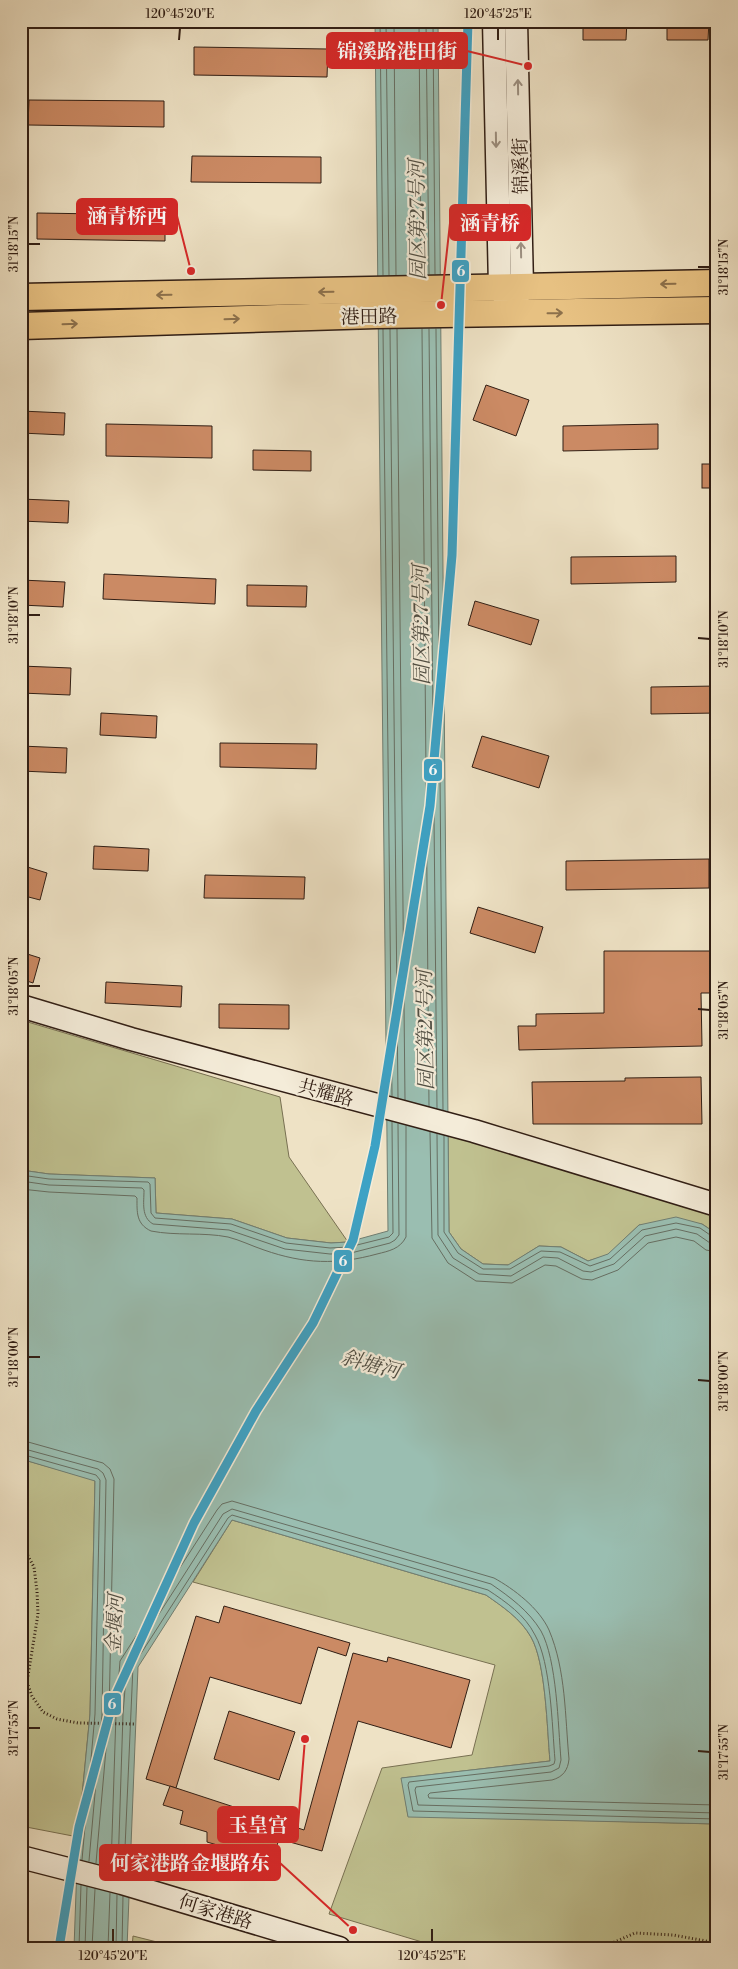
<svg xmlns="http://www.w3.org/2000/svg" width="738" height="1969" font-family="'Libre Bodoni','Noto Serif SC',serif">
	<rect width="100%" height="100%" fill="#eee2c5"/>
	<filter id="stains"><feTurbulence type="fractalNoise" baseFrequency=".004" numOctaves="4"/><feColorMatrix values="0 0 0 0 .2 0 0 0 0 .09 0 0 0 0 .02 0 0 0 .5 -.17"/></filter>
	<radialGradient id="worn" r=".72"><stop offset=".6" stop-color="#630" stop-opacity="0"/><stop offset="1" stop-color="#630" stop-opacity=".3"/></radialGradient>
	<g fill="#c0c190" stroke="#787052">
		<path d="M21 1020 280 1097 289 1157 348 1242 331 1243 287 1238 232 1219 156 1213 155 1178 49 1174 21 1170Z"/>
		<path d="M448 1131 717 1205V1234L702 1224 639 1225 608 1255 588 1261 561 1247 539 1246 509 1265 483 1264 461 1249 449 1232Z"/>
		<path d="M21 1459 95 1480 90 1714 78 1837 21 1826Z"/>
		<path d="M232 1520 486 1595C503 1607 520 1618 531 1637 546 1663 547 1729 550 1761L402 1778 408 1816 717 1824V1948H442L329 1914 382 1768 472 1755 495 1665 193 1582Z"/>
		<path d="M133 1936 181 1948H132Z"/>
	</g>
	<path fill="#9abeb1" stroke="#707e72" d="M375 21H438L449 1232 461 1249 483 1264 508 1265 539 1246 561 1247 588 1261 608 1254 639 1225 676 1217 702 1224 717 1234V1824L408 1817 401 1778 550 1761C547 1729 546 1663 531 1637 520 1618 503 1607 486 1595L232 1520 138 1667 127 1948H74L78 1837 90 1714 95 1481 21 1459V1170L49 1174 155 1178 156 1213 232 1219 287 1238 331 1243 348 1242 388 1231Z"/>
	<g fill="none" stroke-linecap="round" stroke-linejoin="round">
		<g stroke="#666e62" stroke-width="1">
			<path d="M380 21 383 275"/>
			<path d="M386 21 389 275"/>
			<path d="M394 21 396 275"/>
			<path d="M419 21 421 275"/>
			<path d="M426 21 429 274"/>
			<path d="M433 21 435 274"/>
			<path d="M383 329 392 1096"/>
			<path d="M390 329 398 1098"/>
			<path d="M397 329 405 1100"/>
			<path d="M422 329 429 1106"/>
			<path d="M429 329 437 1108"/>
			<path d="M436 329 443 1110"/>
			<path d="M430 1132 432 1238 448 1263 476 1281 512 1283 545 1265 556 1266 582 1279 592 1280 618 1270 648 1243 676 1237 694 1241 706 1250 717 1252"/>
			<path d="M437 1134 438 1235 453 1258 479 1274 511 1276 543 1257 558 1258 583 1271 591 1272 614 1264 645 1236 676 1229 697 1234 710 1243 717 1244"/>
			<path d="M444 1136V1232L458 1253 483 1269H510L541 1251 560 1252 590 1266 610 1259 642 1230 676 1223 700 1228 713 1237 717 1238"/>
			<path d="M21 1175 49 1179 148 1182 150 1184 151 1213 155 1218 231 1224 286 1243 330 1248 349 1247 389 1237 393 1233 392 1122"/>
			<path d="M21 1181 49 1185 142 1188 144 1190C144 1203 141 1217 153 1224L229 1230 285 1249 330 1254 351 1253 390 1243 395 1240 399 1235 398 1124"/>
			<path d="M21 1189 49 1192 135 1196 137 1198C137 1212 136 1224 151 1231 176 1236 203 1232 228 1237 240 1240 252 1246 264 1250 304 1264 337 1265 377 1254 389 1251 400 1249 406 1237V1126"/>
			<path d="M21 1440 103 1463 110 1469 114 1479 109 1715 96 1863"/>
			<path d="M21 1448 98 1469 103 1473 106 1480 102 1715 89 1861"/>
			<path d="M21 1454 96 1475 100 1480 95 1714 82 1860"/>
			<path d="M111 1867 116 1714 120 1661 217 1510 222 1504 232 1501 494 1578C514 1589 539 1608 549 1630 566 1670 565 1717 569 1759 568 1770 563 1777 552 1780L430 1793 428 1795 429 1798 717 1805"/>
			<path d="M118 1869 123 1714 127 1664 223 1514 232 1509 491 1584C510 1597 529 1611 541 1631 557 1660 558 1725 561 1760L559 1768 551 1772 416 1787 415 1790 418 1805 717 1813"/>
			<path d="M124 1871 133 1666 228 1518 232 1515 488 1590C506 1602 525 1615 535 1635 551 1663 552 1726 555 1760L554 1764 549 1766 409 1782 408 1785 413 1811 717 1819"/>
			<path d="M79 1948 81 1885"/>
			<path d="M85 1948 87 1887"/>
			<path d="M92 1948 95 1889"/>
			<path d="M108 1948 110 1893"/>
			<path d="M116 1948 117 1895"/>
			<path d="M122 1948 123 1896"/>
		</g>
	</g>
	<g fill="#cb8a64" stroke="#311e14">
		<path d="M583 21H627L626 40H583Z"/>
		<path d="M667 21H709L708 40H667Z"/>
		<path d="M194 47 328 49 327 77 194 75Z"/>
		<path d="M29 100 164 101V127L28 125Z"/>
		<path d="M192 156 321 157V183L191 182Z"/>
		<path d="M37 213 165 215V241L37 239Z"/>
		<path d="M486 385 529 400 516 436 473 420Z"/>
		<path d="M21 411 65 413 64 435 21 433Z"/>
		<path d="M106 424 212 426V458L106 456Z"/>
		<path d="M658 424V449L563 451V426Z"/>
		<path d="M253 450 311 451V471L253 470Z"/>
		<rect x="702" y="464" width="15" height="24"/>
		<path d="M21 499 69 501 68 523 21 521Z"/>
		<path d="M676 556V582L571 584V557Z"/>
		<path d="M104 574 216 579 215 604 103 599Z"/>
		<path d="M21 580 65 582 63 607 21 605Z"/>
		<path d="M247 585 307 586 306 607 247 606Z"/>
		<path d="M475 601 539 620 531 645 468 625Z"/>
		<path d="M21 666 71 668 70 695 21 693Z"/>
		<path d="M717 686V713L651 714V687Z"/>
		<path d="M101 713 157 716 156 738 100 735Z"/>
		<path d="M482 736 549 756 539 788 472 767Z"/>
		<path d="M220 743 317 744 316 769 220 767Z"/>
		<path d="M21 746 67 748 66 773 21 771Z"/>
		<path d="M94 846 149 849 148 871 93 869Z"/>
		<path d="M709 859V888L566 890V861Z"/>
		<path d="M21 865 47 873 40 900 21 895Z"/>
		<path d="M205 875 305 877 304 899 204 898Z"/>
		<path d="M478 907 543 927 535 953 470 933Z"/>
		<path d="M604 951H717V993H701L702 1046 519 1050 518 1026H536V1014L604 1013Z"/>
		<path d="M21 952 40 958 33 983 21 979Z"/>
		<path d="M106 982 182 986 181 1007 105 1003Z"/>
		<path d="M219 1004 289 1005V1029L219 1028Z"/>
		<path d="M701 1077 702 1124H533L532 1082 625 1081V1078Z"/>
		<path d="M224 1606 350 1643 346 1656 318 1647 301 1704 210 1677 176 1788 146 1779 196 1616 219 1623Z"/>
		<path d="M353 1653 387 1662 388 1657 470 1680 451 1748 358 1721 322 1851 279 1839 275 1852 251 1845 248 1854 207 1842V1832L180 1824 183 1811 163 1805 170 1786 304 1830Z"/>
		<path d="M229 1711 295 1732 279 1780 214 1759Z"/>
	</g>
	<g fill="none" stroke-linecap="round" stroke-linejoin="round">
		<g stroke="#311e14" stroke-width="25">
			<g id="secondary">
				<path d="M494 21 500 287 507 303"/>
				<path d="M515 303 522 287 516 21"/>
				<path d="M21 1006 131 1039 474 1131 717 1205"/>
				<path d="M21 1857 122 1883 339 1948"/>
			</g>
		</g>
		<g stroke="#311e14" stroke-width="29">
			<g id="primary">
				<path d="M21 297 717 283"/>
				<path d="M21 326 376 315 717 310"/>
			</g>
		</g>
		<g stroke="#311e14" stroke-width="3" stroke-dasharray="1 2.5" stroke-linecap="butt">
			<path d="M21 1543 34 1567 37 1591 38 1614 27 1682 32 1696 43 1712 57 1719 78 1723 134 1724"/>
			<path d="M601 1948 635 1933 673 1935 717 1943"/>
		</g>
		<use href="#secondary" stroke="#f4ecd9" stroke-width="22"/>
		<use href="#primary" stroke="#e7c182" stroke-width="26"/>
		<g stroke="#f4ecd9" stroke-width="12">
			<path id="metro-1" d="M59 1948 79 1827 113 1701 194 1523 256 1411 313 1323 353 1240 375 1146 430 806 452 555 468 21"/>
		</g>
		<use href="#metro-1" stroke="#3da2c5" stroke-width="9"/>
	</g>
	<defs><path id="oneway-shaft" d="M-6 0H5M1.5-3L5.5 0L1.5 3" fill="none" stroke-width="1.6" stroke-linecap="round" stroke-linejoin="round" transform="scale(1.25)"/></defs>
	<g stroke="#9c8f80">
		<use href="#oneway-shaft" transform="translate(518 87) rotate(-91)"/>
		<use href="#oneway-shaft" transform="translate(496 140) rotate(89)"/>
		<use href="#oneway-shaft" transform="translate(521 250) rotate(-91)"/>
	</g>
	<g stroke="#8c704b">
		<use href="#oneway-shaft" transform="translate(668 284) rotate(179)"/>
		<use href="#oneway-shaft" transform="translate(326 292) rotate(179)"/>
		<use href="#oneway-shaft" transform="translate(164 295) rotate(179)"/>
		<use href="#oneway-shaft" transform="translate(555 313) rotate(-1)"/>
		<use href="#oneway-shaft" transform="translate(232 319) rotate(-2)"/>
		<use href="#oneway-shaft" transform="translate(70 324) rotate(-2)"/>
	</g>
	<path fill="none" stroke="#311e14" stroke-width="2" d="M179 40 180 28M498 40V28M28 244H40M698 267H710M28 615H40M698 638 710 639M28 986H40M698 1009 710 1010M28 1357H40M698 1380 710 1381M28 1728H40M698 1751 710 1752M113 1942V1929M432 1942V1929"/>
	<g text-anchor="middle" stroke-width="4.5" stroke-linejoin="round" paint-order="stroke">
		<g font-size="19" fill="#311e14" stroke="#f4ecd9">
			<text transform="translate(520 166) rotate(-91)" y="7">锦溪街</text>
			<text transform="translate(369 316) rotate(-1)" y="7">港田路</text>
			<text transform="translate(326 1092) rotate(15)" y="7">共耀路</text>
			<text transform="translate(216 1911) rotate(17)" y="7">何家港路</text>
		</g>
		<g font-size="20" font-style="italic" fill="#504e43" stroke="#f4ecd9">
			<text transform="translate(417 220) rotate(-91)" y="7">园区第27号河</text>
			<text transform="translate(421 625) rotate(-91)" y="7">园区第27号河</text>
			<text transform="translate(425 1030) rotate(-91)" y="7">园区第27号河</text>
			<text transform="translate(371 1364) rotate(15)" y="7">斜塘河</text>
			<text transform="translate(114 1624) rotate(-87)" y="7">金堰河</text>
		</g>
	</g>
	<path fill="none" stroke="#d62828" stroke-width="2" d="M528 66L467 51M191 271L177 216M441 305L450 223M305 1739L298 1825M353 1930L280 1863"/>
	<g fill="#d62828" stroke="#f4ecd9" stroke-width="2">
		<circle cx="528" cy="66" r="5"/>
		<circle cx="191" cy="271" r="5"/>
		<circle cx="441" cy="305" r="5"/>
		<circle cx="305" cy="1739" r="5"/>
		<circle cx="353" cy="1930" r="5"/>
	</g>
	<g fill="#d62828" stroke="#d62828" stroke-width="2">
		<rect x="327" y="33" width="140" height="35" rx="5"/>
		<rect x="77" y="199" width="100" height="35" rx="5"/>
		<rect x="450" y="205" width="80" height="35" rx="5"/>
		<rect x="218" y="1807" width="80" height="35" rx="5"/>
		<rect x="100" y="1845" width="180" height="35" rx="5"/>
	</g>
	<g font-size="20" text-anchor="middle" font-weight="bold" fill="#fff">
		<text x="397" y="58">锦溪路港田街</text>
		<text x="127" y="223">涵青桥西</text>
		<text x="490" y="230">涵青桥</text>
		<text x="258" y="1832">玉皇宫</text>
		<text x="190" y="1870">何家港路金堰路东</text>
	</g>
	<g stroke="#f4ecd9" stroke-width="2">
		<rect x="451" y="259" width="19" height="24" rx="5" fill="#3da2c5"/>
		<rect x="423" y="758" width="20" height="24" rx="5" fill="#3da2c5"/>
		<rect x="333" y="1249" width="20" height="24" rx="5" fill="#3da2c5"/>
		<rect x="103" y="1692" width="19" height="24" rx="5" fill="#3da2c5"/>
	</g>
	<g font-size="14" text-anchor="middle" font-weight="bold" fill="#fff">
		<text x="461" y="276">6</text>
		<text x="433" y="775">6</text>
		<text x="343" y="1266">6</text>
		<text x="112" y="1709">6</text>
	</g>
	<rect width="738" height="1969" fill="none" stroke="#eee2c5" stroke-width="55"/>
	<rect x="28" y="28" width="682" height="1914" fill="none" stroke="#311e14" stroke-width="2"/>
	<g font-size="12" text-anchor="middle" fill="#311e14">
		<text x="180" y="18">120°45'20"E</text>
		<text x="498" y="18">120°45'25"E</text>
		<text transform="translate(14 244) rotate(-90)" y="4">31°18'15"N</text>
		<text transform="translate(724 267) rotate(-90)" y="4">31°18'15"N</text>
		<text transform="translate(14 615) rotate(-90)" y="4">31°18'10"N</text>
		<text transform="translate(724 639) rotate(-90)" y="4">31°18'10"N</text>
		<text transform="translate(14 986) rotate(-90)" y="4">31°18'05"N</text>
		<text transform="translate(724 1010) rotate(-90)" y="4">31°18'05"N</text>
		<text transform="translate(14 1357) rotate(-90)" y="4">31°18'00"N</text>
		<text transform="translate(724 1381) rotate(-90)" y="4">31°18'00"N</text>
		<text transform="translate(14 1728) rotate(-90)" y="4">31°17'55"N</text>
		<text transform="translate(724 1752) rotate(-90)" y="4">31°17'55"N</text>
		<text x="113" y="1960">120°45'20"E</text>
		<text x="432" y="1960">120°45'25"E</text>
	</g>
	<rect width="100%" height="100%" filter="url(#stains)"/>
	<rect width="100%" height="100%" fill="url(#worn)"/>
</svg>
